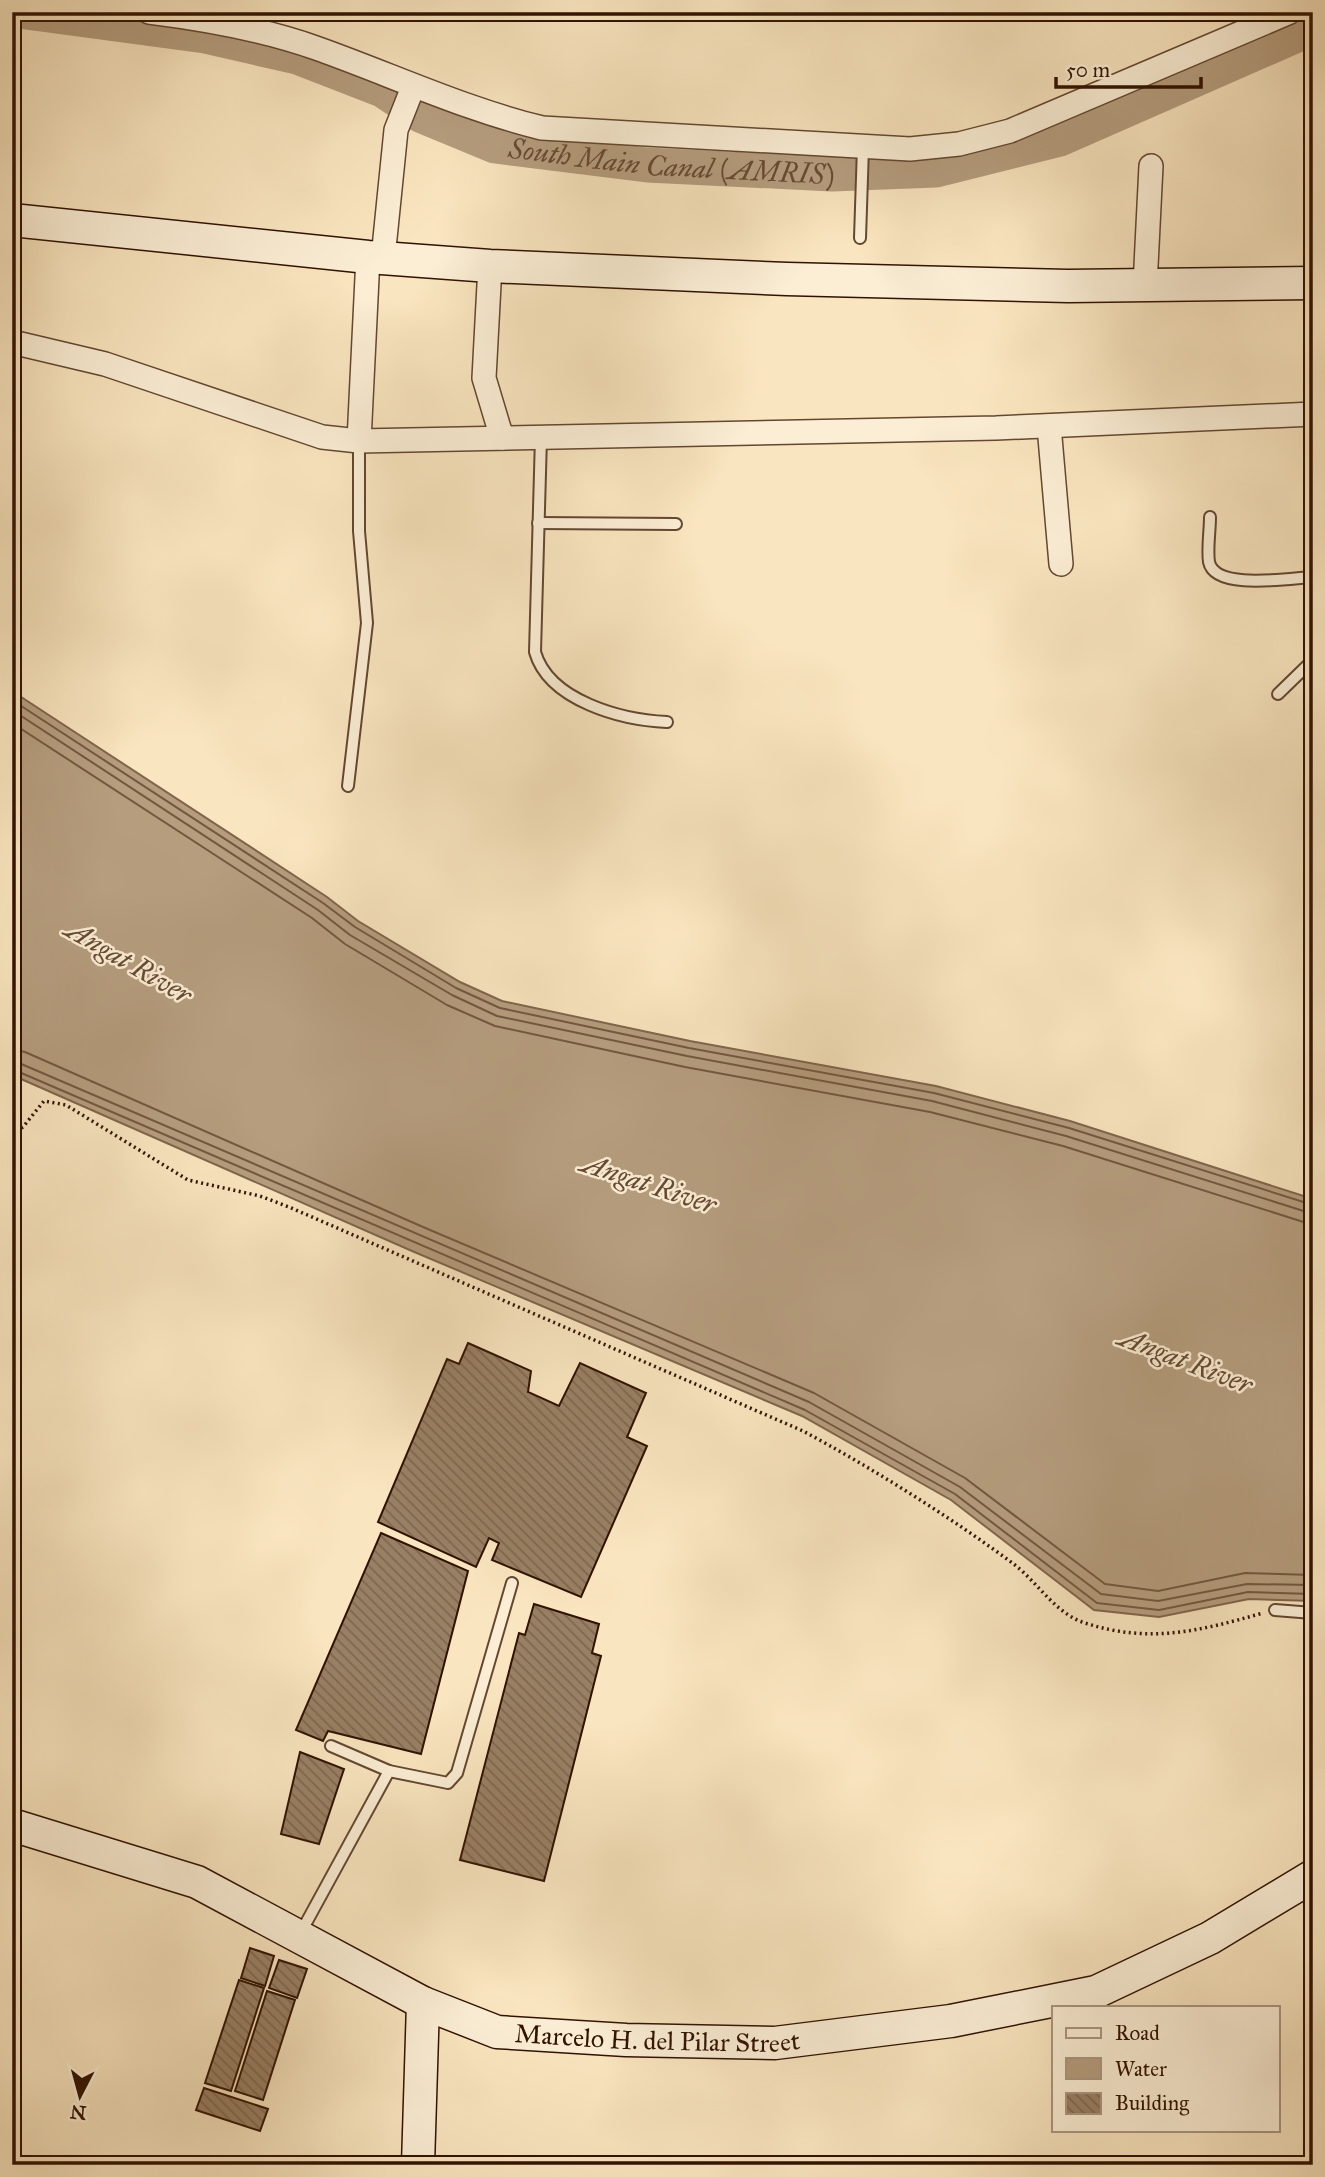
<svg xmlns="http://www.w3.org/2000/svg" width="1325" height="2177" font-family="'IM FELL Great Primer',serif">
	<defs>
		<pattern id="building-back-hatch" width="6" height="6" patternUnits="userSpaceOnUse" patternTransform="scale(1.75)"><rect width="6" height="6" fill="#998064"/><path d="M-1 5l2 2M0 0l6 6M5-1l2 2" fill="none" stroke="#7d6750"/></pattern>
	</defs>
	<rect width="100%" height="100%" fill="#f9e5bf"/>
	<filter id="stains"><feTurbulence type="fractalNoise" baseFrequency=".00286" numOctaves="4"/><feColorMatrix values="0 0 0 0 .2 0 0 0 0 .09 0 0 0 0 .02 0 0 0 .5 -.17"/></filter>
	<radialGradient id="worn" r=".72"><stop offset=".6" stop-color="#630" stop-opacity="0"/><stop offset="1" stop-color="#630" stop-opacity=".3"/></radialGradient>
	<path fill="#b59d7e" stroke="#80654c" stroke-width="2" d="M12 691 327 897 358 921 460 982 502 1001 690 1041 936 1086 1070 1121 1313 1199V1601L1249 1599 1159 1617 1094 1610 951 1500 802 1416 412 1251 12 1075Z"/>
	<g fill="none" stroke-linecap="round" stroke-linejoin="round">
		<g stroke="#735840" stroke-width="2">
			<path d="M12 700 323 903 355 927 456 988 500 1008 689 1048 934 1093 1069 1128 1313 1205"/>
			<path d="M12 710 318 910 350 935 452 995 497 1016 687 1056 932 1101 1066 1136 1313 1214"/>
			<path d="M12 723 312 918 345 944 447 1005 495 1026 685 1067 930 1112 1063 1146 1313 1225"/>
			<path d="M12 1049 25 1052 423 1227 814 1393 965 1478 1105 1584 1158 1591 1245 1573 1313 1575"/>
			<path d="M12 1060 809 1402 960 1487 1101 1594 1158 1601 1247 1584 1313 1585"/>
			<path d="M12 1069 805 1410 955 1494 1097 1603 1159 1610 1248 1592 1313 1594"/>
		</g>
		<path stroke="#b59d7e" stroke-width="35" id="s1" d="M26 12 205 36 297 57 382 90 420 115 495 146 647 165 832 174 936 170 1060 139 1313 28"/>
	</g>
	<g fill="url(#building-back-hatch)" stroke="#311201" stroke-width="2">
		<path d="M468 1343 531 1371 528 1392 559 1406 580 1363 646 1393 627 1437 647 1446 581 1597 492 1560 499 1543 489 1538 476 1567 378 1522 447 1359 459 1364Z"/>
		<path d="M381 1533 468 1571 421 1754 328 1731 323 1741 296 1730Z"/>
		<path d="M534 1604 599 1624 592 1653 601 1656 544 1881 460 1860 519 1633 525 1635Z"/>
		<path d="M300 1752 344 1769 319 1844 281 1834Z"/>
		<path d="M250 1948 274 1956 265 1986 241 1978Z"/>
		<path d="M279 1960 307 1969 297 1998 269 1988Z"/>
		<path d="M239 1980 264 1988 231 2091 205 2083Z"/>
		<path d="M267 1991 295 2000 263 2100 235 2091Z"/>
		<path d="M204 2088 268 2109 260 2131 196 2110Z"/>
	</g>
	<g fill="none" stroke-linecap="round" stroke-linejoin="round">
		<g stroke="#634730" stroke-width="14">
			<g id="lane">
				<path d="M860 238 863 147"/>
				<path d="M541 437 535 652C549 701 622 720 667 722"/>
				<path d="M1210 517C1210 531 1207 549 1209 562 1215 591 1290 578 1313 577"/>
				<path d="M538 523 676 524"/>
				<path d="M1278 694 1313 660"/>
				<path d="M348 786 367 623 359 531V441"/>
				<path d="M1275 1610 1313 1613"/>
				<path d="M331 1746 389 1771 448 1783 457 1773 512 1583"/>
				<path d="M300 1934 389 1771"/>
			</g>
		</g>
		<g stroke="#634730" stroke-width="26">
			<g id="street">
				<path d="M149 12C205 19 263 29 316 48 392 75 464 109 542 128L910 149 959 144 1010 131 1290 12"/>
				<path d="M383 258 396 130 413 87"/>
				<path d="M490 266 484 378 502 438"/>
				<path d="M1145 286 1151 166"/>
				<path d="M12 342 105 364 322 437 359 441 996 428 1313 414"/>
				<path d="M1049 426 1061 564"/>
				<path d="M359 441 368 257"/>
			</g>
		</g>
		<g stroke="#311201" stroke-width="35">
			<g id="secondary">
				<path d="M12 220 368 257 490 266 787 279 1068 286 1313 283"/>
				<path id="s2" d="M12 1825 197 1882 423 2003 497 2032 626 2040 775 2043 951 2021 1096 1992 1210 1938 1313 1876"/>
				<path d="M418 2165 423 2003"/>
			</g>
		</g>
		<path stroke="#311201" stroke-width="3.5" stroke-dasharray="2 3.5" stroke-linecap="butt" d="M12 1134 23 1127 44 1101 66 1105 188 1180 260 1196 289 1207 803 1431C872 1468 952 1518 1015 1565 1038 1583 1056 1614 1085 1623 1150 1644 1199 1631 1263 1613"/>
		<use href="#lane" stroke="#fbeed5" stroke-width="10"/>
		<use href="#street" stroke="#fbeed5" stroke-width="23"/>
		<use href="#secondary" stroke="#fbeed5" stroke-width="32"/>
	</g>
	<g text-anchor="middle" stroke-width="5" stroke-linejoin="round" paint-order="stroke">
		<g font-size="26" fill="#311201" stroke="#fbeed5">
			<text dy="9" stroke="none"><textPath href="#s2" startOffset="690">Marcelo H. del Pilar Street</textPath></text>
		</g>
		<g font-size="28" font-style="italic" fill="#664a33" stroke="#fbeed5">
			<text dy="10" stroke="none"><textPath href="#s1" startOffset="670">South Main Canal (AMRIS)</textPath></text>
			<text transform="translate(129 961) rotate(30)" y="10">Angat River</text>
			<text transform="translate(649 1183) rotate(18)" y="10">Angat River</text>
			<text transform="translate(1186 1360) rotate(21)" y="10">Angat River</text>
		</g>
	</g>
	<rect width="1325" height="2177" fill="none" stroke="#f9e5bf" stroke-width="42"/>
	<rect x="14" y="14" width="1297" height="2149" fill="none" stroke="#311201" stroke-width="3.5"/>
	<rect x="21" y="21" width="1283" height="2135" fill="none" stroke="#311201" stroke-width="2"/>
	<rect x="1052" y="2006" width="228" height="126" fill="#fbeed5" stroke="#aa9680" stroke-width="2"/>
	<rect x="1066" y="2028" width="35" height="10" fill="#fbeed5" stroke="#aa9680" stroke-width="2"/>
	<text x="1115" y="2040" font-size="21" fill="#311201">Road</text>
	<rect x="1066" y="2058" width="35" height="21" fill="#b59d7e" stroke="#aa9680" stroke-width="2"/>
	<text x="1115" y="2076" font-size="21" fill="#311201">Water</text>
	<rect x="1066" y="2093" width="35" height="21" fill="url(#building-back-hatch)" stroke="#aa9680" stroke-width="2"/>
	<text x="1115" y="2110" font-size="21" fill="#311201">Building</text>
	<g transform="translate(80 2096) rotate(186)" stroke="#fbeed5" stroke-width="5" paint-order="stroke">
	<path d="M0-5L12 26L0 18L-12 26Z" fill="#311201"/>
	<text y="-10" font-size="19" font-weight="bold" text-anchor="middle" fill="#311201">N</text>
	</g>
	<path d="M1056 77v10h145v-10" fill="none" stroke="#311201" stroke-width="3.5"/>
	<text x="1066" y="77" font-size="21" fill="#311201" stroke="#fbeed5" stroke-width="5" paint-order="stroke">50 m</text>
	<rect width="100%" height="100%" filter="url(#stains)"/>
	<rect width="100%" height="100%" fill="url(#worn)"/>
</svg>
